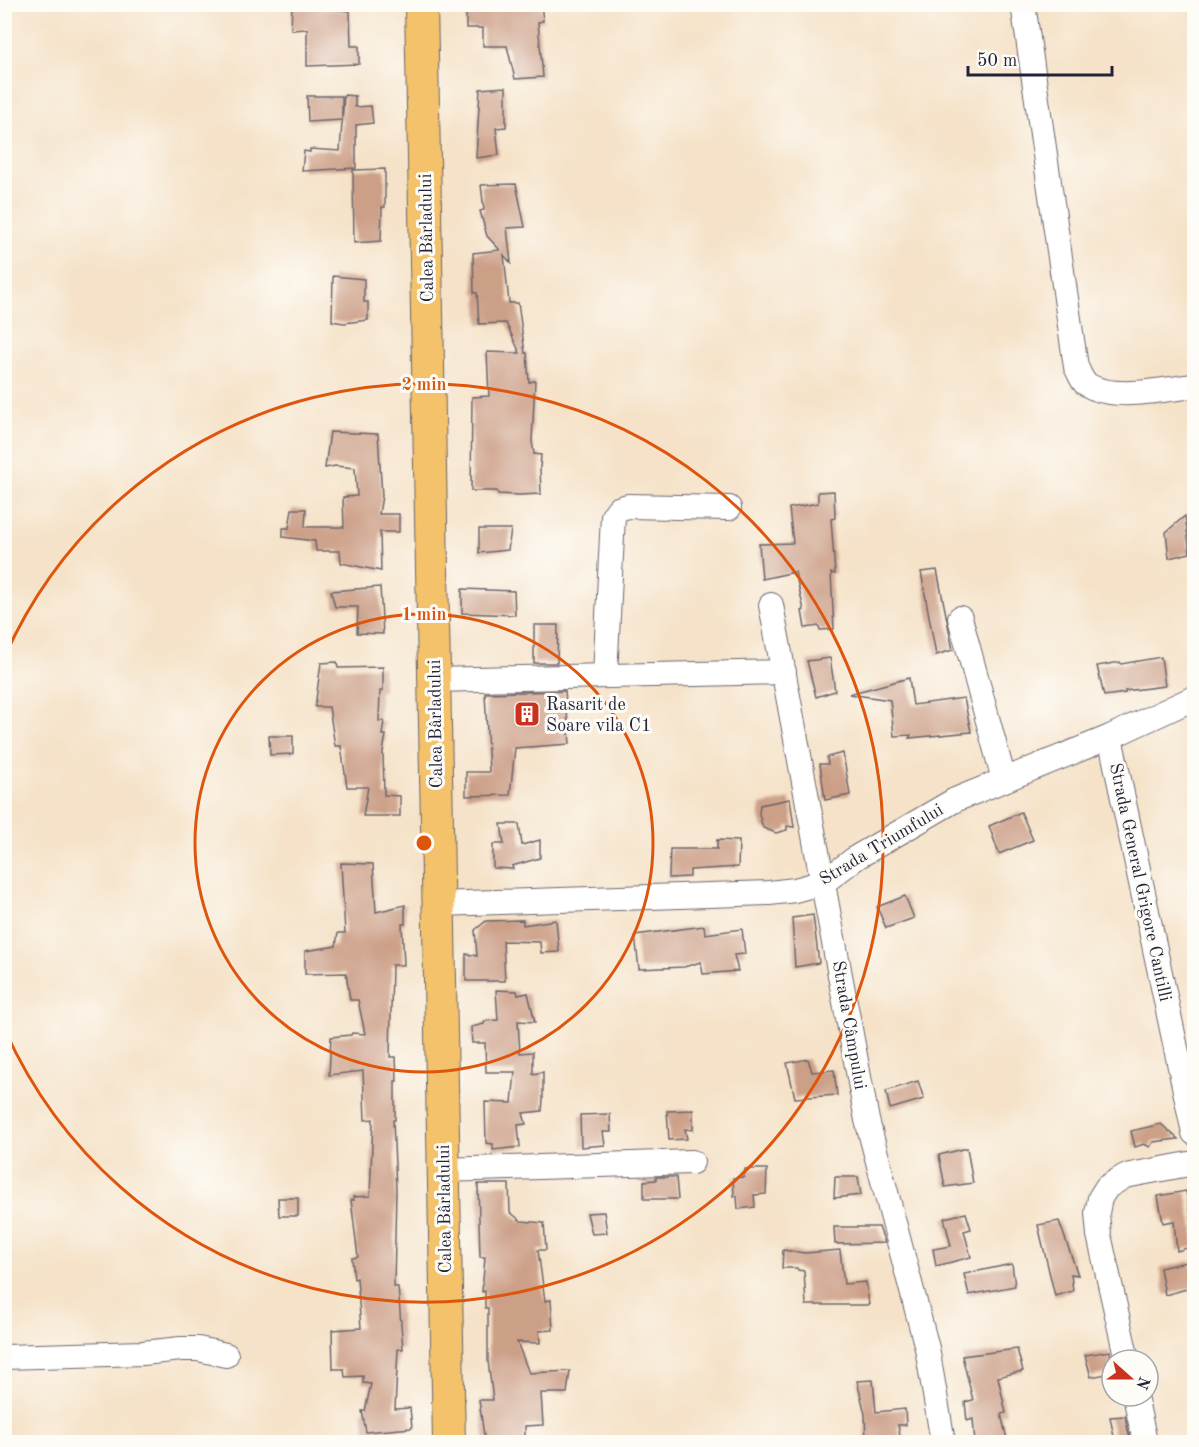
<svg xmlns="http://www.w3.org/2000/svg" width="1199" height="1447" font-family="'Old Standard TT',serif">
	<rect width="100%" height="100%" fill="#fdfcf7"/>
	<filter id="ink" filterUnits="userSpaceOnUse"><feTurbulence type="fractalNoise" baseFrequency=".0167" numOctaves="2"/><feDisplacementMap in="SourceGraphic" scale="12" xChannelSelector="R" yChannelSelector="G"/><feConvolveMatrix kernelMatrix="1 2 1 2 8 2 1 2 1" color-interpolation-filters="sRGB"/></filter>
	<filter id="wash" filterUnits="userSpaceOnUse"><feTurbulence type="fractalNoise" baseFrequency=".008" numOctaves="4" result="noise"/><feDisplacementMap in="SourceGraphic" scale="24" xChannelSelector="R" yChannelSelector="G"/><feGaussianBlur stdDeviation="1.35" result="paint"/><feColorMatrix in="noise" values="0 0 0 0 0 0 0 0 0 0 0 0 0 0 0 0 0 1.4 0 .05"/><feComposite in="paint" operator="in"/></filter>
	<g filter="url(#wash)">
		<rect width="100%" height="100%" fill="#f5e2c8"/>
		<g id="blocks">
			<g fill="#cc9f87">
				<path d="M292 4H317V8L350 11 351 46H359V64L307 66V29L291 30Z"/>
				<path d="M466 4H541L543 21 538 22 543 77 515 79 507 46H483V28H466Z"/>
				<path d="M506 87V127L496 128 499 155 476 158 480 89Z"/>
				<path d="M344 95 355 96V107L371 106 373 123 356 125V168L302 171 304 151 310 152V149L340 151Z"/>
				<path d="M307 96H342V120L308 122Z"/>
				<path d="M385 169V207H382L381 241 354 243 353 170Z"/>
				<path d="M516 184 525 227 507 228 511 263 504 255 509 303H518L525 353H527L529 382 535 381 532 441 534 454 541 455 540 468 541 494 519 495 498 494 497 491H471L472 397 489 396 487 352 520 353 506 323 479 324 477 293H474L473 253 500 250 487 236 480 211 484 210 481 185Z"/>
				<path d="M333 276 364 279V302H368V320L344 323 332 321Z"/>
				<path d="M330 432 378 434 382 496 379 514H399V532H380L381 571 341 563 340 551H316L315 541 283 537V528H289L292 509H306L305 527H344L343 497 357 496 355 468 335 466 325 468Z"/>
				<path d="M834 491 835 518 831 519 835 574 831 573 834 629 820 630 819 626 805 628 802 611 804 610 795 572 762 579 759 544 793 543 789 508 818 503V492Z"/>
				<path d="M1185 516 1190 553 1169 558 1166 532Z"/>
				<path d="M479 529H511L508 550 479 553Z"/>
				<path d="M937 570 953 650 936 655 921 572Z"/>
				<path d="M380 587 383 634 357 633 358 607H335L331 591Z"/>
				<path d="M462 589 514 591 515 615 462 613Z"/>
				<path d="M534 625H558L557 663H534Z"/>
				<path d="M1161 657 1165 686 1125 691V693L1104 696 1097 666 1120 662 1121 664Z"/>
				<path d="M830 658 835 691 816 697 807 661Z"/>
				<path d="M337 662 338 668 383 667V691H380L379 721H384L382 735H386L383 752 384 795 400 796V816H363L368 787H347L341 746H335L329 707H315L321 663Z"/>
				<path d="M909 678 913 705 964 698 971 732 909 738 911 735 894 736 890 700 849 694Z"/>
				<path d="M565 691 570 744 515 748 510 795 466 796V772H489L485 693Z"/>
				<path d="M269 736H293V754L270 755Z"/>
				<path d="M843 753 850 795 825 800 820 764H828L827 757Z"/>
				<path d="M790 799 794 827 787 826V830L776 833 763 828 759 814 760 805Z"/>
				<path d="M1021 812 1033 840 999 854 989 826Z"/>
				<path d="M501 824H519L522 845 540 840V858L512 866 513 869 493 868V844H504Z"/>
				<path d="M717 840 739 841 738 867 690 870V877L669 878 670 849H717Z"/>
				<path d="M341 863 373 864 376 912 405 905V924H402L404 965H392L390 1057H396L397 1081H395V1120H393L396 1189 394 1287H398L403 1349H398L395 1409 410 1408 412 1428 366 1432 362 1411H365L371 1384 363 1383V1376L345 1377 344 1369H333L332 1330 361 1328 357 1278 354 1279 352 1258 358 1257 351 1200H354L353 1197 370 1196 373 1119 365 1120 363 1071 329 1075 331 1037 351 1035 352 1033 365 1034 358 1000H350L346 973 305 974V951L336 946 338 933H345Z"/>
				<path d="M905 896 914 918 886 928 877 907Z"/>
				<path d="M813 915 819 963 795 967 792 918Z"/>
				<path d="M523 920V925L556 920 559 952 541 953 540 942 503 941 505 981H466V954L477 956 475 930 486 921Z"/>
				<path d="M704 926 705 934 742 929 745 954 734 955 738 971 703 974 701 962 684 967 639 969 635 935Z"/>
				<path d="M496 990 517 991 518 995 528 993 535 1022 518 1021 520 1053 533 1052V1074L543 1072V1100L542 1111 523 1113 526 1124 518 1125 520 1147 493 1150V1144L486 1143 485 1102 512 1103 515 1072H486L485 1043H472L471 1027 484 1024 485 1021 498 1020Z"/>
				<path d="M808 1059 812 1072 834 1070 837 1095 795 1098 787 1063Z"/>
				<path d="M918 1081 924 1099 890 1109 886 1091Z"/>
				<path d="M693 1110V1130L685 1129 687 1139 669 1140 667 1111Z"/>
				<path d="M610 1114 611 1132H603L605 1145 581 1147 580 1115Z"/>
				<path d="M1161 1124 1178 1139 1153 1142 1150 1147 1144 1144 1135 1147 1131 1131Z"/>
				<path d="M967 1148 973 1183 945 1187 939 1155Z"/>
				<path d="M745 1169H767L766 1194 754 1195 755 1207 738 1209 737 1196H734L733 1178 744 1177Z"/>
				<path d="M656 1177H676L678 1199H644V1181L656 1180Z"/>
				<path d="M835 1177H858L861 1195 834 1198Z"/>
				<path d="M478 1184H509L510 1212 521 1221 544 1223 546 1250H538L545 1301 551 1300 553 1330 539 1331 540 1343 517 1342 529 1373 570 1371 567 1393H541L543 1425 525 1426V1443H485L479 1400H493L488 1361V1308H485V1291L482 1292 485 1257H480Z"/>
				<path d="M1186 1191 1193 1228 1194 1227V1246L1177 1251 1174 1221 1163 1223 1158 1196Z"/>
				<path d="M278 1198H298V1216H279Z"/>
				<path d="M604 1212 607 1233 592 1234 587 1213Z"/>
				<path d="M966 1213 971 1229 964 1231 971 1257 936 1266 933 1249 951 1246 944 1218Z"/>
				<path d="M1059 1221 1078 1275 1071 1274 1073 1291 1055 1296 1038 1225Z"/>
				<path d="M834 1227H879L885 1243 835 1244Z"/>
				<path d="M783 1250 805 1253 840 1250 844 1284 866 1282 869 1305H806L804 1271 798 1270 797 1268H782Z"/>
				<path d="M1191 1261 1194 1276V1287L1165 1295 1160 1268Z"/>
				<path d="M1012 1264 1015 1286 969 1295 964 1274Z"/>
				<path d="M1017 1349 1023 1371 998 1377 1006 1413 1001 1414 1008 1443H975L973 1419 967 1421 965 1402 973 1400 962 1356Z"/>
				<path d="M1110 1351 1112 1373 1091 1377 1085 1355Z"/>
				<path d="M873 1380 876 1412 905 1409 906 1425H898L901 1441 866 1443 865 1414 857 1381Z"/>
				<path d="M1125 1416 1130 1439 1115 1442 1110 1417Z"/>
			</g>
		</g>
	</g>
	<g filter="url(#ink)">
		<use href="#blocks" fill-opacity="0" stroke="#6c656c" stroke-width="1.5"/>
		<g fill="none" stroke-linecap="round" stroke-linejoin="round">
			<g stroke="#6c656c" stroke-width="26">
				<g id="minor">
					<path d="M1023 4 1076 367C1079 372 1081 379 1085 383 1110 402 1165 389 1194 386"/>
					<path d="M771 605 867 1120 927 1348 943 1442"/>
					<path d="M960 618 1004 780"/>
					<path d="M605 676 613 516 618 509 628 506 729 508"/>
					<path d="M434 680 784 672"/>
					<path d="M1110 737 1194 1133"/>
					<path d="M438 904 769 893 795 890 824 882 857 857 955 800 1110 737 1194 698"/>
					<path d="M443 1170 692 1162"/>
					<path d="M4 1357 143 1353 181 1349H198L226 1355"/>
					<path d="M1127 1360 1099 1235 1097 1213 1100 1198 1107 1187 1125 1176 1194 1163"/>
					<path d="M1135 1396 1145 1442"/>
				</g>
			</g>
			<g stroke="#6c656c" stroke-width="34">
				<path id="major" d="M421 4 449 1442"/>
			</g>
			<use href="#minor" stroke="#fff" stroke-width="24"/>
			<use href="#major" stroke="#f3c26a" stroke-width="32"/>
		</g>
	</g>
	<g fill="none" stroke="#de560e" stroke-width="3">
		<circle cx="424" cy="843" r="229"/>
		<path d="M5 656A459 459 0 1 1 5 1030"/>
	</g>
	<defs>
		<g id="building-square" transform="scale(1.35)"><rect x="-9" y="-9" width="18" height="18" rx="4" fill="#c8321e" stroke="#fdfcf7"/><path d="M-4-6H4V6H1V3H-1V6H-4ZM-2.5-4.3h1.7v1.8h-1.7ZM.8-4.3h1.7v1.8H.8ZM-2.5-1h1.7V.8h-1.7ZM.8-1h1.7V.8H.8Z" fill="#fff"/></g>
	</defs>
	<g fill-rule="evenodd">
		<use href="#building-square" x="527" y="714"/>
	</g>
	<g text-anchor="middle" stroke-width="6" stroke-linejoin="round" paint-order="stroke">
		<g font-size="18" fill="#22223b" stroke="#fdfcf7">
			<text transform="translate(426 238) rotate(-91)" y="6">Calea Bârladului</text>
			<text transform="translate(435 724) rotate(-91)" y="6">Calea Bârladului</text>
			<text transform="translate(881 844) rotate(-31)" y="6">Strada Triumfului</text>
			<text transform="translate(1141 882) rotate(78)" y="6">Strada General Grigore Cantilli</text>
			<text transform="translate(850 1025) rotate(80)" y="6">Strada Câmpului</text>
			<text transform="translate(444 1209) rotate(-91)" y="6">Calea Bârladului</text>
		</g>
		<g font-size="18" fill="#22223b" stroke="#fdfcf7" text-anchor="start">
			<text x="546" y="710">Rasarit de<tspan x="546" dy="21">Soare vila C1</tspan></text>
		</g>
	</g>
	<circle cx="424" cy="843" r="9" fill="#de560e" stroke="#fdfcf7" stroke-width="3"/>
	<g font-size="18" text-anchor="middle" font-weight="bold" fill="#de560e" stroke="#fdfcf7" stroke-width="6" stroke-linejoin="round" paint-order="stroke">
		<text x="424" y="390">2 min</text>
		<text x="424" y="620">1 min</text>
	</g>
	<rect width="1199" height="1447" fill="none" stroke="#fdfcf7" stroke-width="24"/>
	<g transform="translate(1130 1378) rotate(111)"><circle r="28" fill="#fdfcf7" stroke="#a5a5ac" stroke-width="1.5"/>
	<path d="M0-4.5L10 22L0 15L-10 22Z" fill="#c8321e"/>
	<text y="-9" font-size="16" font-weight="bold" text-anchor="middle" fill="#22223b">N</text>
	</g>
	<path d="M968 66v9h144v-9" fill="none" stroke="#22223b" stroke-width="3"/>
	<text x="977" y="66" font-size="18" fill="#22223b" stroke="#fdfcf7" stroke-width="4.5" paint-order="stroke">50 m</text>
</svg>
